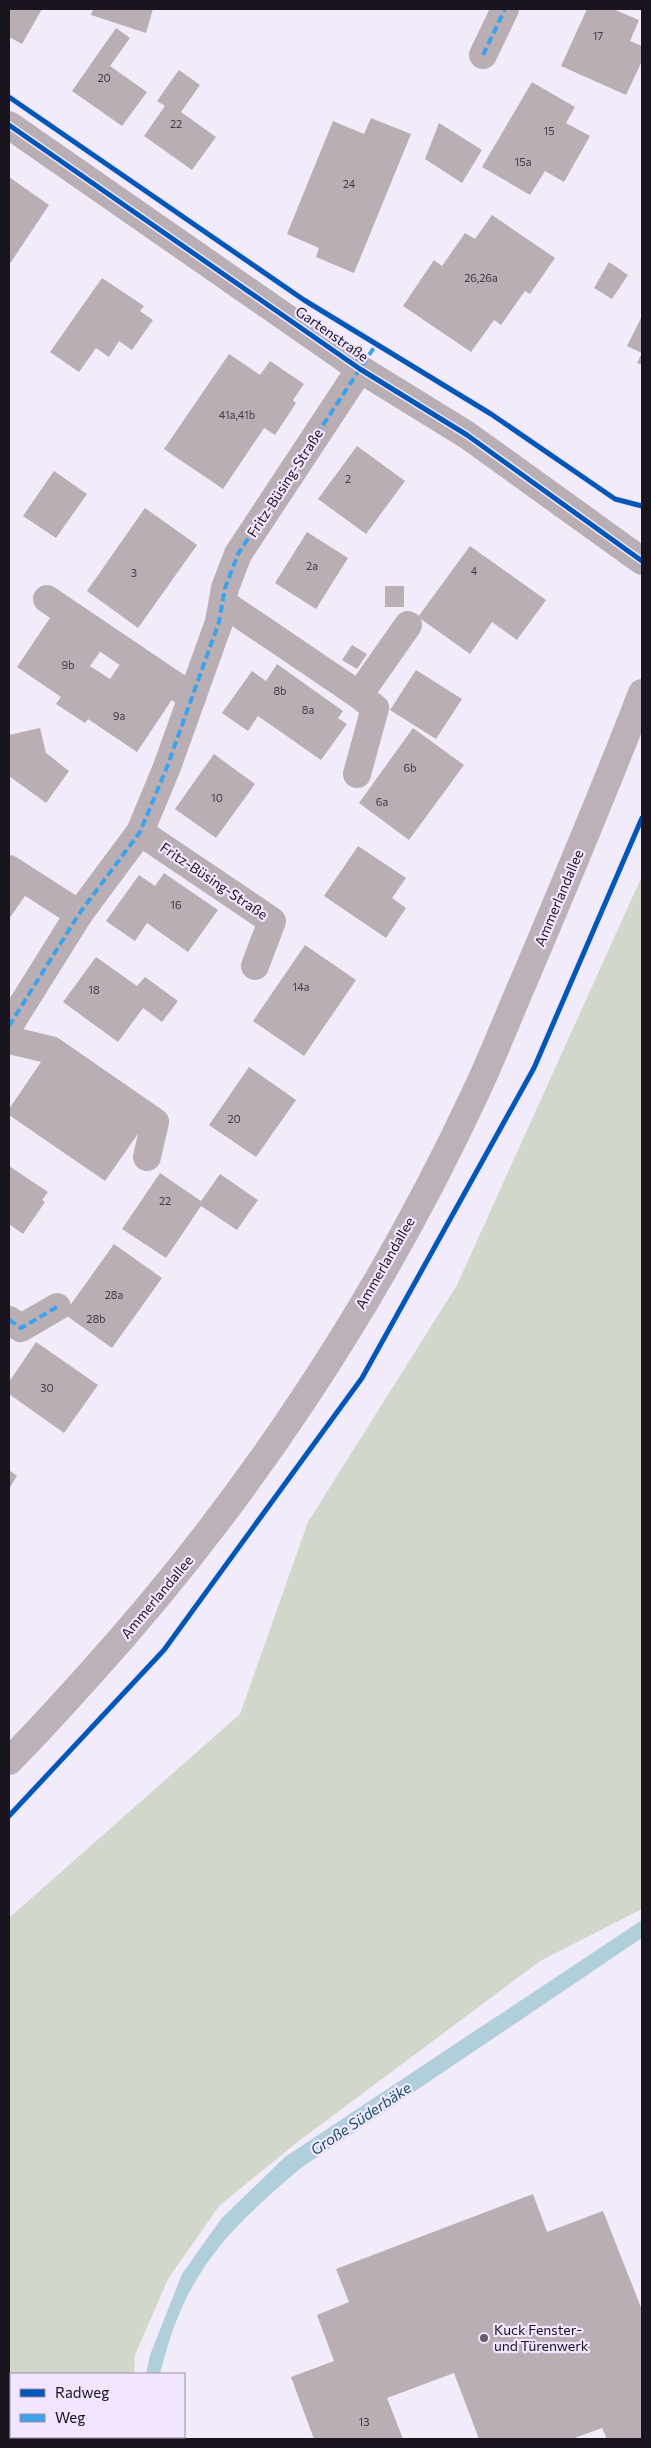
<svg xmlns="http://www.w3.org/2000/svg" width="651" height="2448" font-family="Commissioner,sans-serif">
	<rect width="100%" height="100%" fill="#f2ebf9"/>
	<path fill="#d2d7cb" d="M642 876V1909L540 1961 295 2144 219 2206 168 2279 135 2355 134 2374H11V2437H128V2439H9V1918L240 1714 308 1522 457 1285Z"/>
	<path fill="#b1cfda" d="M642 1920V1938L301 2168C225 2232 184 2274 160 2374H146L150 2355 182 2274 221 2219 285 2157Z"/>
	<g fill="#b8aeb4">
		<path d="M9 9H42L22 44 9 37Z"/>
		<path d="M93 9H153L146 33 91 15Z"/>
		<path d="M587 9H613L639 20 630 41 642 46V61L626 95 561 66Z"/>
		<path d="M116 28 130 38 110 66 147 92 122 126 72 91Z"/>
		<path d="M179 70 200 85 181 112 216 137 192 170 144 136 165 106 157 101Z"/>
		<path d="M532 82 575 107 566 123 590 136 564 182 545 171 530 195 482 167Z"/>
		<path d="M371 118 411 134 354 273 316 257 319 248 287 234 333 121 364 134Z"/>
		<path d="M439 123 482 150 462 183 425 159Z"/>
		<path d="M9 177 49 205 9 265Z"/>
		<path d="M492 215 555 258 530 294 525 291 501 325 494 320 471 352 403 306 434 260 442 266 465 233 475 239Z"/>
		<path d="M609 262 628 275 612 299 594 288Z"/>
		<path d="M102 278 144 306 140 311 153 320 132 350 119 341 109 357 96 348 79 372 50 352Z"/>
		<path d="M642 316V365L637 363 642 353 627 346Z"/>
		<path d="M229 354 260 375 270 361 304 384 293 400 296 403 275 435 264 428 223 489 164 449Z"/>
		<path d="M357 446 405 481 366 534 318 499Z"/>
		<path d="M54 471 87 494 56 538 23 516Z"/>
		<path d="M145 508 197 545 138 628 87 591Z"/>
		<path d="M307 532 348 558 316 609 275 583Z"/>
		<path d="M470 546 546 600 517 640 492 622 470 654 418 617Z"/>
		<rect x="385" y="586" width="19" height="21"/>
		<path d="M52 615 102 649 90 666 110 679 123 660 175 695 137 752 88 719 85 723 56 704 61 697 17 667Z"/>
		<path d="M352 645 367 654 357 669 342 660Z"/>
		<path d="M277 664 343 711 338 718 347 724 321 760 258 716 248 731 222 713 252 671 266 681Z"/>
		<path d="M416 670 462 699 436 739 390 710Z"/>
		<path d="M40 728 46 753 69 771 46 803 9 776V735Z"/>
		<path d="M413 728 464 765 409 840 359 803Z"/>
		<path d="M214 754 255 784 216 838 175 809Z"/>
		<path d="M358 846 406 878 392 898 406 908 386 938 324 896Z"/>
		<path d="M164 873 218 910 188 952 147 923 135 941 106 921 139 875 155 886Z"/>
		<path d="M9 881 27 893 9 919Z"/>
		<path d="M305 945 356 980 304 1056 253 1021Z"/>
		<path d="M96 957 137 986 145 977 178 1001 162 1022 143 1008 118 1042 63 1002Z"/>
		<path d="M43 1059 142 1128 105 1181 9 1115V1109Z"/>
		<path d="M249 1067 296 1100 256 1157 209 1125Z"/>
		<path d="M9 1166 48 1192 42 1200 45 1202 23 1234 9 1224Z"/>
		<path d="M160 1173 201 1201 220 1174 258 1200 237 1230 201 1206 166 1258 122 1229Z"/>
		<path d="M114 1244 162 1278 112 1348 64 1314Z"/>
		<path d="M36 1342 98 1385 64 1433 9 1394V1382Z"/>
		<path d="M9 1470 17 1476 9 1489Z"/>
		<path d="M533 2194 547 2232 603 2211 642 2310V2439H607L602 2428 572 2439H479L454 2373 387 2398 403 2439H314L291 2377 334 2361 317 2315 349 2302 336 2269Z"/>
	</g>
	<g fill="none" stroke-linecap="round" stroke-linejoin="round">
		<g stroke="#baaeb5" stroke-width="28">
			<path d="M483 55 505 9"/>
			<path d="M9 125 360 369 467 435 642 561"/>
			<path d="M47 599 192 697"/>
			<path d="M223 603 359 695 408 625"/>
			<path d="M357 774 375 708 359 695"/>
			<path d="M140 832 272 921 255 966"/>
			<path d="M9 869 79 914"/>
			<path d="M9 1026 79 914 140 832 167 767 219 622 225 588 238 554 360 369"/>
			<path d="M9 1040 51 1050 155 1122 147 1157"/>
			<path d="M9 1320 21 1328 57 1307"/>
		</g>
		<path stroke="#bcb0b9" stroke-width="28" d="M9 1761C37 1733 64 1703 90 1674 246 1502 377 1304 475 1094 493 1056 508 1017 525 978 565 884 605 789 642 693"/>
		<g stroke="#3da2ea" stroke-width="4" stroke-dasharray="8 4" stroke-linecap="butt">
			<path d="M483 55 505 9"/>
			<path d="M9 1026 79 914 140 832 167 767 219 622 225 588 238 554 377 343"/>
			<path d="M9 1320 21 1328 57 1307"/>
		</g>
		<g stroke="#f1e5ff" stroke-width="8">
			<g id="cycleway">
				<path d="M9 97 304 300 491 414 615 499 642 506"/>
				<path d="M9 125 360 369 467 435 642 561"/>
				<path d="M9 1816 164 1650 362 1378 534 1068 642 818"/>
			</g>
		</g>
		<use href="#cycleway" stroke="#0057b8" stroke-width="5"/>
	</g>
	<circle fill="#665f6b" stroke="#f1e5ff" stroke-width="2" cx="484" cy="2338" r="5"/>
	<g text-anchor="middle" stroke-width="4.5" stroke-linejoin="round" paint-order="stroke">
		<g font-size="11" fill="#423a44">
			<text x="598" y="40">17</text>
			<text x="104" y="82">20</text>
			<text x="176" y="128">22</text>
			<text x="549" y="135">15</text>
			<text x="523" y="166">15a</text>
			<text x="349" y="188">24</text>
			<text x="481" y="282">26,26a</text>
			<text x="237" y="419">41a,41b</text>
			<text x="348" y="483">2</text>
			<text x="312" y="570">2a</text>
			<text x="474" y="575">4</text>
			<text x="134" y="577">3</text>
			<text x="68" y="669">9b</text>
			<text x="280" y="695">8b</text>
			<text x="308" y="714">8a</text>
			<text x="119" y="720">9a</text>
			<text x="410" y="772">6b</text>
			<text x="217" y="802">10</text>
			<text x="382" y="806">6a</text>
			<text x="176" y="909">16</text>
			<text x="301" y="991">14a</text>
			<text x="94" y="994">18</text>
			<text x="234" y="1123">20</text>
			<text x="165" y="1205">22</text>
			<text x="114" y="1299">28a</text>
			<text x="96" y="1323">28b</text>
			<text x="47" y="1392">30</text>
			<text x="364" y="2426">13</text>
		</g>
		<g font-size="14" fill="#1a141f" stroke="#f1e5ff">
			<text transform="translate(332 334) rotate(35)" y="5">Gartenstraße</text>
			<text transform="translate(285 483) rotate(-57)" y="5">Fritz-Büsing-Straße</text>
			<text transform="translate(214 881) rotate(34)" y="5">Fritz-Büsing-Straße</text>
			<text transform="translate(559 898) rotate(-67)" y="5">Ammerlandallee</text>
			<text transform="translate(385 1263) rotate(-60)" y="5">Ammerlandallee</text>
			<text transform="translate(157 1597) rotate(-50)" y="5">Ammerlandallee</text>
		</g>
		<g font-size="14" fill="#1a141f" stroke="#f1e5ff" text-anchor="start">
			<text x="494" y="2335">Kuck Fenster-<tspan x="494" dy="16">und Türenwerk</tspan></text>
		</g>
		<g font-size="15" font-style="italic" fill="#155561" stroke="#f1e5ff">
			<text transform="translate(361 2119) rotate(-34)" y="5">Große Süderbäke</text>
		</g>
	</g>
	<rect width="651" height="2448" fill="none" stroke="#1a141f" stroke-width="20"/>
	<rect x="10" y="2373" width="175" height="65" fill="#f1e5ff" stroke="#9b91a5"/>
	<rect x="20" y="2389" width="25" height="8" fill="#0057b8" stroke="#9b91a5"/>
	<text x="55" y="2398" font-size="15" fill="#1a141f">Radweg</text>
	<rect x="20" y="2414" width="25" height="8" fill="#3da2ea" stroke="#9b91a5"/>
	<text x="55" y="2423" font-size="15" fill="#1a141f">Weg</text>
</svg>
